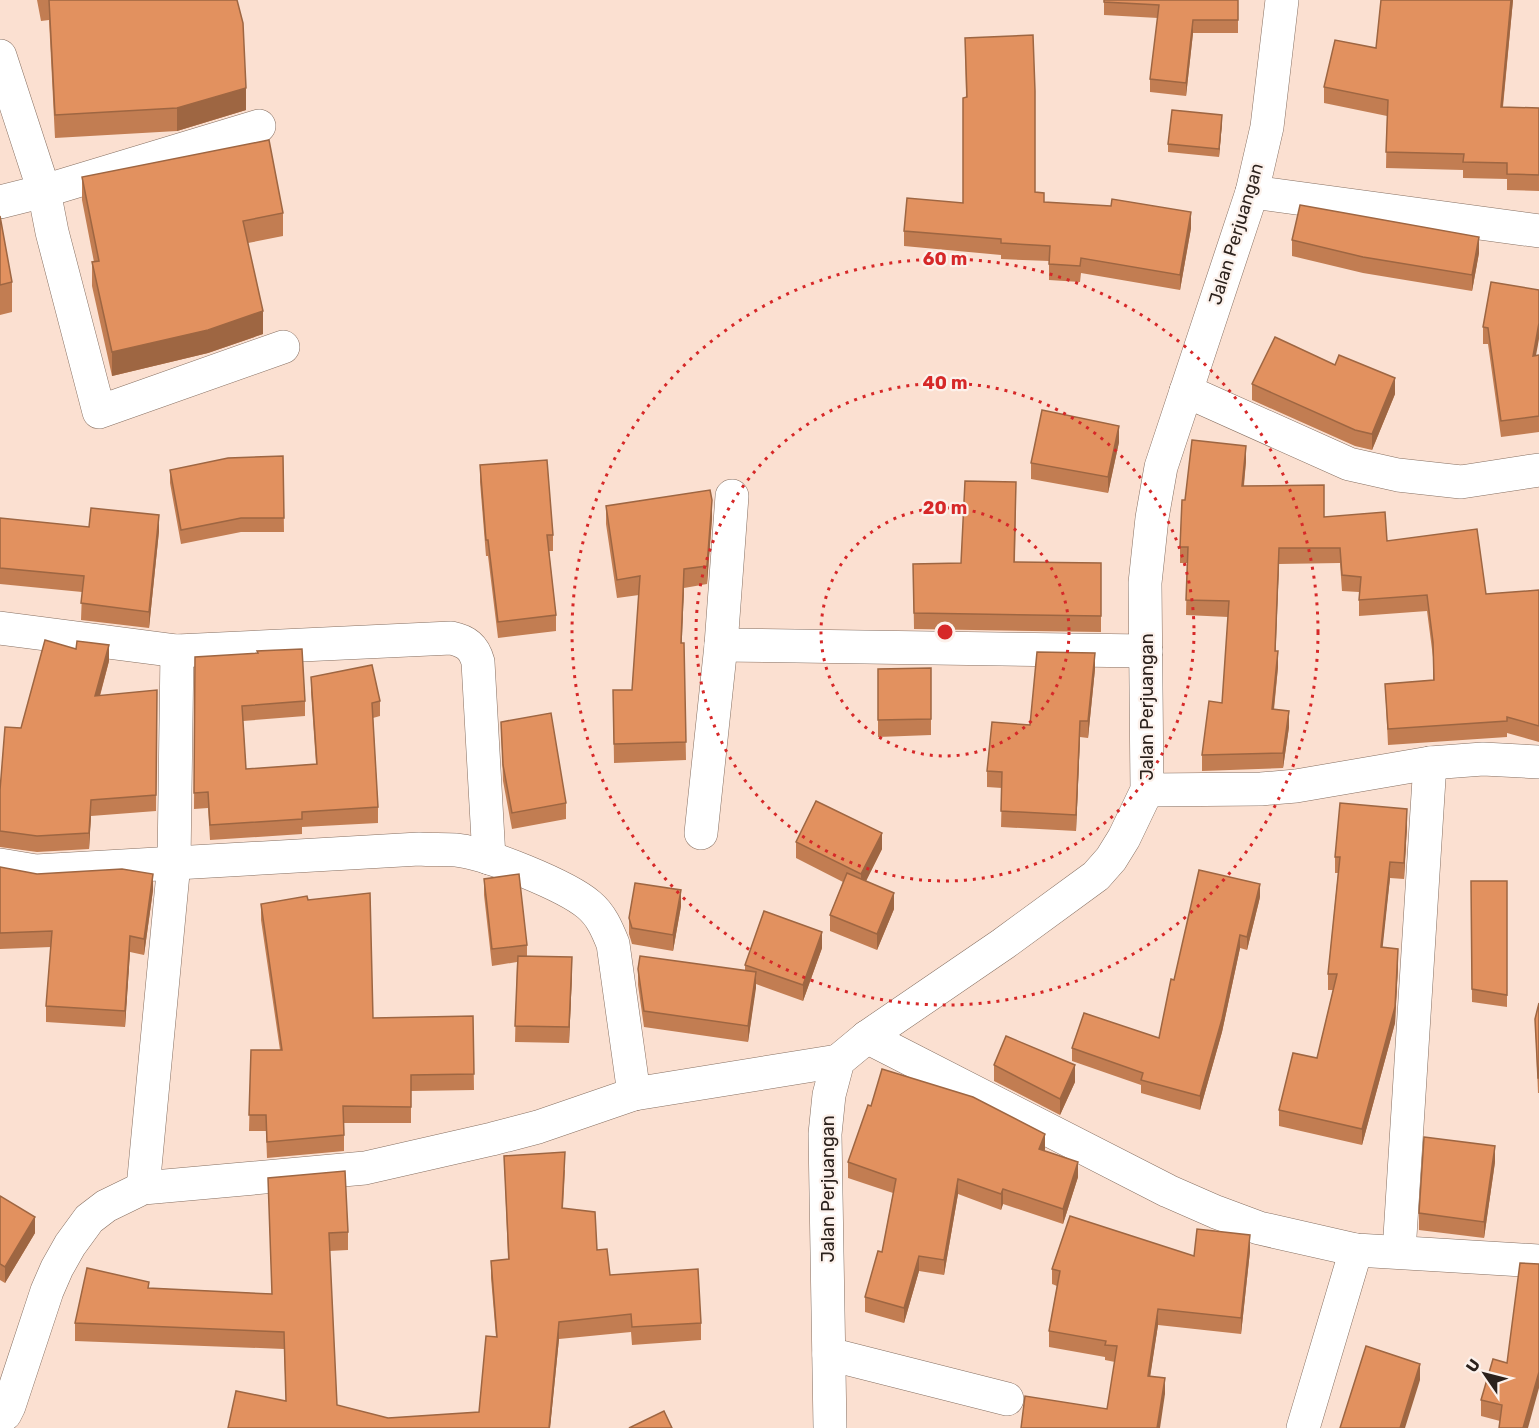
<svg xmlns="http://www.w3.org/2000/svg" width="1539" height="1428" font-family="Rubik,sans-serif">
	<rect width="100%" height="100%" fill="#fbe0d1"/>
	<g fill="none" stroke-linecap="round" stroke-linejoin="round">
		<g stroke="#866f61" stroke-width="34">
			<g id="minor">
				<path d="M0 56 44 191 52 232 99 412 283 347"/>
				<path d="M1252 192 1539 231"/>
				<path d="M0 202 44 191 259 126"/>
				<path d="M1186 391 1349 464 1398 475 1461 482 1539 470"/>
				<path d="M0 628 177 651 451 638C466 641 474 647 478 662L489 858"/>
				<path d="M721 645 1146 651"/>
				<path d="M1147 790 1261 789 1296 786 1430 763 1483 759 1539 762"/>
				<path d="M701 833 721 645 732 496"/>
				<path d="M0 865 36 871 419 849C431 850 444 849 456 850 486 853 567 886 589 905 601 915 607 929 613 944L634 1094"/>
				<path d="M867 1037 1168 1191 1216 1212 1259 1228 1356 1250 1539 1261"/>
				<path d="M143 1188 174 863 177 651"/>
				<path d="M1399 1252 1430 763"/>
				<path d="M829 1354 1007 1399"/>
				<path d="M0 1416 5 1414 9 1406 47 1291 57 1268 70 1245 89 1219 106 1206 143 1188 365 1168 492 1139 538 1127 634 1094 838 1061"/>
				<path d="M830 1428 825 1134 829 1095 838 1061 867 1037 1003 944 1096 876 1111 859 1124 838 1147 790 1145 583 1152 518 1161 467 1252 192 1267 127 1282 0"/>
				<path d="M1303 1428 1356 1250"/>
			</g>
		</g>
		<use href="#minor" stroke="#fff" stroke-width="33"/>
	</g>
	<g fill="#c27d52">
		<path d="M37 0H237L246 110 177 131 55 138 49 20 41 21Z"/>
		<path d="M1104 0H1238V33H1193L1186 96 1150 92V79L1158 18 1104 15Z"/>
		<path d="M1381 0H1513L1503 107 1539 108V191L1507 190V179L1463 178V170L1386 168 1387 116 1324 103V87L1376 48Z"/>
		<path d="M965 38 1035 192 1044 202 1191 228 1180 290 1081 273 1080 282 1049 280V261L1001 259V255L904 246V231L963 203 966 97Z"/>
		<path d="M1222 123 1219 157 1168 152V144Z"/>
		<path d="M82 177 283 213V236L248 243 263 334 208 353 112 376 92 286V262H94L82 200Z"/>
		<path d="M0 216 12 282V312L0 315Z"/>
		<path d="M1292 240 1479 253 1472 291 1363 273 1292 256Z"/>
		<path d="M1491 282 1536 356 1539 355V432L1501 437 1488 344H1483V327Z"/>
		<path d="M1252 384 1395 394 1372 450 1355 446 1252 400Z"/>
		<path d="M1119 442 1108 493 1031 479V463Z"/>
		<path d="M283 456 284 532H241L181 544 170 483V470Z"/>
		<path d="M1246 461 1244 486 1387 541 1486 594 1539 590V742L1507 733V737L1388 745 1385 684 1433 680V657L1427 611 1359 616V592L1342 591 1340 563 1279 564 1275 651 1278 667 1274 710 1289 727 1283 768 1202 771V755L1222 703 1228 617 1186 615 1187 563H1180V547L1185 500Z"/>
		<path d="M480 465 553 535V551H549L556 615V631L498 638 488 556H486L480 482Z"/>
		<path d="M1016 498 1015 562 1101 563V632L914 629 913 564 961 563Z"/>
		<path d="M606 506 712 518 707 584 684 588 681 643H684L686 760 614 763 613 690H632L639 595 617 598 606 524Z"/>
		<path d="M0 518 89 527 159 531 149 628 81 620 82 592 0 584Z"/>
		<path d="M195 657 305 701V716L243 721 246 769 316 764 311 692V677L380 701V716L373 718 378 807V823L302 827V834L210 840 208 808 194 809Z"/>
		<path d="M109 661 100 696 157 690 156 811 91 816 89 849 37 852 0 847V790L21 728Z"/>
		<path d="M931 668V735L878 737V669Z"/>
		<path d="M1095 669 1088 738 1080 737 1076 831 1001 827 1002 788 987 787V771L1030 725Z"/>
		<path d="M501 722 566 803V819L512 829 503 781Z"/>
		<path d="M1407 825 1404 879 1390 878 1382 947 1398 966 1395 1023 1362 1145 1279 1126V1110L1317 1058 1333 990H1328V974L1338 873H1335V857Z"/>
		<path d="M796 842 882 849 866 881 894 909 877 950 830 931V915L843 882 796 858Z"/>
		<path d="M0 867 37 874 153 890 144 955 130 952 125 1027 46 1022V1006L51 947 0 949Z"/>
		<path d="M484 879 527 945V956L572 974 569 1043 515 1042 517 962 492 966 484 895Z"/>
		<path d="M1471 881H1507V1007L1472 1002Z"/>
		<path d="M1260 897 1247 950 1240 948 1222 1032 1200 1110 1141 1093V1085L1072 1061V1048L1159 1038 1174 980Z"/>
		<path d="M308 900 373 1018 473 1016 474 1090 411 1091V1123H344V1151L267 1158 266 1131H249L251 1050H280L261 920V904Z"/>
		<path d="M681 906 673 951 632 944 629 934V918Z"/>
		<path d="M822 948 803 1001 756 984 748 1042 644 1027 638 985V969L745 971V965Z"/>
		<path d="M1539 1003V1093H1538L1535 1019Z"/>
		<path d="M994 1065 1075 1082 1060 1115 994 1081Z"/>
		<path d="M1045 1149V1151L1078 1177 1063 1224 1003 1204 1001 1210 958 1194 944 1275 919 1271 904 1323 865 1312V1297L882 1252 893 1193 848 1178V1162Z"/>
		<path d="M504 1156 565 1170 563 1208 597 1250 610 1275 701 1323V1340L632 1345 631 1332 559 1339 550 1428H228L286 1401 284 1349 75 1341V1323L149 1288 272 1294 268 1178 348 1232V1250L329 1251 337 1405 388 1418 479 1412 496 1337 491 1278V1261L508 1259Z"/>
		<path d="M1495 1162 1484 1238 1419 1230V1213Z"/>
		<path d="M0 1196 35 1233 5 1283 0 1280Z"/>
		<path d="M1250 1251 1241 1334 1158 1325 1150 1376 1165 1394 1107 1409 1115 1362 1105 1360V1357L1049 1347V1331L1057 1286 1052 1284V1269Z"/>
		<path d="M1507 1363 1500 1421 1481 1416V1400Z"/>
	</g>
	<g fill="#9e6642">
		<path d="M1511 0H1513L1501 123V107Z"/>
		<path d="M1193 20V33L1186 96V83Z"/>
		<path d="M246 88V110L177 131V108Z"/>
		<path d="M1222 115V123L1219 157V149Z"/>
		<path d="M1191 212V228L1180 290V275Z"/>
		<path d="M1479 237V253L1472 291V275Z"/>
		<path d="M263 311V334L208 353 112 376V352Z"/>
		<path d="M1539 323V339L1533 372V356Z"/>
		<path d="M1395 378V394L1372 450V434Z"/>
		<path d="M1119 426V442L1108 493V477Z"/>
		<path d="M1246 446V461L1242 501V486Z"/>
		<path d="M712 500V518L707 584V566Z"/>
		<path d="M159 515V531L149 628V612Z"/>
		<path d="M1279 548V564L1275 667V651Z"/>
		<path d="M684 569V588L681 661V643Z"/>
		<path d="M109 645V661L95 713V696Z"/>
		<path d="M1278 651V667L1272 725V709Z"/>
		<path d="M1095 653V669L1088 738V721Z"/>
		<path d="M1289 711V727L1283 768V753Z"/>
		<path d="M1080 721V737L1076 831V815Z"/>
		<path d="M91 800V816L89 849V833Z"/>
		<path d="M1407 809V825L1404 879V863Z"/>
		<path d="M882 833V849L861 891V874Z"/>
		<path d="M1390 862V878L1381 963V947Z"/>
		<path d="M153 874V890L144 955V939Z"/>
		<path d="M1260 884V897L1247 950V937Z"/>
		<path d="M681 890V906L673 951V935Z"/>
		<path d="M894 893V909L877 950V934Z"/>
		<path d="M822 932V948L803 1001V985Z"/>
		<path d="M1240 935V948L1222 1032 1200 1110V1096Z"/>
		<path d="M130 936V952L125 1027V1011Z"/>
		<path d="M1398 949V966L1395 1023 1362 1145V1129Z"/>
		<path d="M572 957V974L569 1043V1027Z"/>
		<path d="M756 972V988L748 1042V1026Z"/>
		<path d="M1075 1065V1082L1060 1115V1099Z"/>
		<path d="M1045 1134V1149L1039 1165V1149Z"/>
		<path d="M1495 1146V1162L1484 1238V1222Z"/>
		<path d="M1078 1162V1177L1063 1224V1209Z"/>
		<path d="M958 1179V1194L944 1275V1260Z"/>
		<path d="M1003 1189V1204L1001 1210V1194Z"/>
		<path d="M35 1217V1233L5 1283V1267Z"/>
		<path d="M1250 1235V1251L1241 1334V1318Z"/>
		<path d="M919 1256V1271L904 1323V1308Z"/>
		<path d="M1158 1309V1325L1148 1391V1376Z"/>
		<path d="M559 1322V1339L550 1428H549Z"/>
		<path d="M1420 1364V1380L1405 1428H1400Z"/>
		<path d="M1539 1372V1388L1528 1428H1523Z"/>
		<path d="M1165 1378V1394L1160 1428H1157Z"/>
	</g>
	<g fill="#e2915f" stroke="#9e6642" stroke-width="1.5">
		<path d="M49 0H237L243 23 246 88 177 108 55 115Z"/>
		<path d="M1104 0H1238V20H1193L1186 83 1150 79 1159 5 1104 2Z"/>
		<path d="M1381 0H1511L1501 107 1539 108V175L1507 174V163L1463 162 1464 154 1386 152 1388 100 1324 87 1335 40 1376 48Z"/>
		<path d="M1033 35 1035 91V192L1044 193V202L1111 206 1112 199 1191 212 1180 275 1081 258 1080 266 1049 264 1050 246 1001 243V239L904 231 907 198 963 203V98L967 97 965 38Z"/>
		<path d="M1172 110 1222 115 1219 149 1168 144Z"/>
		<path d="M269 140 283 213 243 221 263 311 208 330 112 352 92 262 99 261 82 177Z"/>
		<path d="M1300 205 1479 237 1472 275 1363 257 1292 240Z"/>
		<path d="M0 216 12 282 0 285Z"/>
		<path d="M1491 282 1539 290V323L1533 356 1539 355V416L1501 421 1488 328 1483 327Z"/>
		<path d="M1275 337 1335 365 1339 355 1395 378 1372 434 1355 430 1252 384Z"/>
		<path d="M1042 410 1119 426 1108 477 1031 463Z"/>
		<path d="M1192 440 1246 446 1242 486 1324 485V517L1385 512 1387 541 1477 529 1486 594 1539 590V726L1507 717V721L1388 729 1385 684 1434 680 1433 642 1427 595 1359 600 1361 577 1342 575 1340 548H1279L1275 651H1278L1272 709 1289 711 1283 753 1202 755 1209 701 1222 703 1229 601 1186 600 1188 547H1180L1182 500H1185Z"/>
		<path d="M283 456 284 518H241L181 530 170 470 228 458Z"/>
		<path d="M547 460 553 535H547L556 615 498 622 488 540H486L480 465Z"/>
		<path d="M965 481 1016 482 1014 562 1101 563V616L914 613 913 564 961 563Z"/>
		<path d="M710 490 712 500 707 566 684 569 681 643H684L686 742 614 744 613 690H632L640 576 617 580 606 506Z"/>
		<path d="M91 508 159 515 149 612 81 603 84 576 0 568V518L89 527Z"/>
		<path d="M45 640 76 649 77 641 109 645 95 696 157 690 156 795 91 800 89 833 37 836 0 831V790L5 727 21 728Z"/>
		<path d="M302 649 305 701 242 706 246 769 317 764 311 677 372 665 380 701 372 703 378 807 302 812V819L210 825 208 792 194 793 195 657 258 653 257 651Z"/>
		<path d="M1037 652 1095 653 1088 721H1080L1076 815 1001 811 1002 772 987 771 992 722 1030 725Z"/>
		<path d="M931 668V719L878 720V669Z"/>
		<path d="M551 713 566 803 512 813 503 765 501 722Z"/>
		<path d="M816 801 882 833 861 874 796 842Z"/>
		<path d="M1340 803 1407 809 1404 863 1390 862 1381 947 1398 949 1395 1007 1362 1129 1279 1110 1293 1053 1317 1058 1337 974H1328L1340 857H1335Z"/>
		<path d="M0 867 37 874 122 869 153 874 144 939 130 936 125 1011 46 1006 52 931 0 933Z"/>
		<path d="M1199 870 1260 884 1247 937 1240 935 1222 1019 1200 1096 1141 1080 1143 1073 1072 1048 1084 1013 1159 1038 1171 979 1174 980Z"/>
		<path d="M847 873 894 893 877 934 830 915Z"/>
		<path d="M519 874 527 945 492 949 484 879Z"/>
		<path d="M1471 881H1507V995L1472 989Z"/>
		<path d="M635 883 681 890 673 935 632 928 629 918Z"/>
		<path d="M370 893 373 1018 473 1016 474 1074 411 1075V1107L343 1106 344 1135 267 1142 266 1115H249L251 1050H282L261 904 307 896 308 900Z"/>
		<path d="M764 911 822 932 803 985 745 965Z"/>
		<path d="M518 956 572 957 569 1027 515 1026Z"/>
		<path d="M640 956 756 972 748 1026 644 1011 638 969Z"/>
		<path d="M1539 1003V1078H1538L1535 1019Z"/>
		<path d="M1006 1036 1075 1065 1060 1099 994 1065Z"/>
		<path d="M882 1069 973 1097 1045 1134 1039 1149 1078 1162 1063 1209 1003 1189 1001 1194 958 1179 944 1260 919 1256 904 1308 865 1297 878 1251 882 1252 896 1179 848 1162 868 1105 871 1106Z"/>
		<path d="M1424 1137 1495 1146 1484 1222 1419 1213Z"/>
		<path d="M565 1152 562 1208 595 1212 597 1250 607 1249 610 1275 698 1269 701 1323 632 1327 631 1314 559 1322 549 1428H228L236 1391 286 1401 284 1332 75 1323 87 1268 149 1282 148 1288 272 1294 268 1178 345 1171 348 1232 329 1233 337 1405 388 1418 479 1412 486 1336 497 1337 491 1261 509 1259 504 1156Z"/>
		<path d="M0 1196 35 1217 5 1267 0 1264Z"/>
		<path d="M1070 1216 1194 1256 1197 1229 1250 1235 1241 1318 1158 1309 1148 1376 1165 1378 1157 1428H1021L1025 1396 1107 1409 1117 1346 1105 1345 1106 1341 1049 1331 1060 1271 1052 1269Z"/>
		<path d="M1520 1263 1539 1264V1372L1523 1428H1499L1502 1405 1481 1400 1493 1359 1507 1363Z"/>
		<path d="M1366 1346 1420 1364 1400 1428H1340Z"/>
		<path d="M664 1411 672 1428H629Z"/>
	</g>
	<g fill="none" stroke="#d62828" stroke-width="3" stroke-dasharray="3 6">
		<circle cx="945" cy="632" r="124"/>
		<circle cx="945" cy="632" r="249"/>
		<circle cx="945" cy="632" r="373"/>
	</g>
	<g text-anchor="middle" stroke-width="4.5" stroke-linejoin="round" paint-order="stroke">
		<g font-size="18" fill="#2b211c" stroke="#fcf1eb">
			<text transform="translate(1236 234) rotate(-73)" y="6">Jalan Perjuangan</text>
			<text transform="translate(1147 707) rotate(-90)" y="6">Jalan Perjuangan</text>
			<text transform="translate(828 1189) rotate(-90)" y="6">Jalan Perjuangan</text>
		</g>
	</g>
	<circle cx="945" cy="632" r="9" fill="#d62828" stroke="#fcf1eb" stroke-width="3"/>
	<g font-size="18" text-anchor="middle" font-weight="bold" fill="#d62828" stroke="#fcf1eb" stroke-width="4.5" stroke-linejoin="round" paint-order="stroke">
		<text x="945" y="265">60 m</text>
		<text x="945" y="389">40 m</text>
		<text x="945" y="514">20 m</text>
	</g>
	<g transform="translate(1485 1374) rotate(305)" stroke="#fcf1eb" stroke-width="4.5" paint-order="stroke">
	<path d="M0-4.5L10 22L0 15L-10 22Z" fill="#2b211c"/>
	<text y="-9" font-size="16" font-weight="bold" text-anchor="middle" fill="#2b211c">U</text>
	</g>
</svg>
